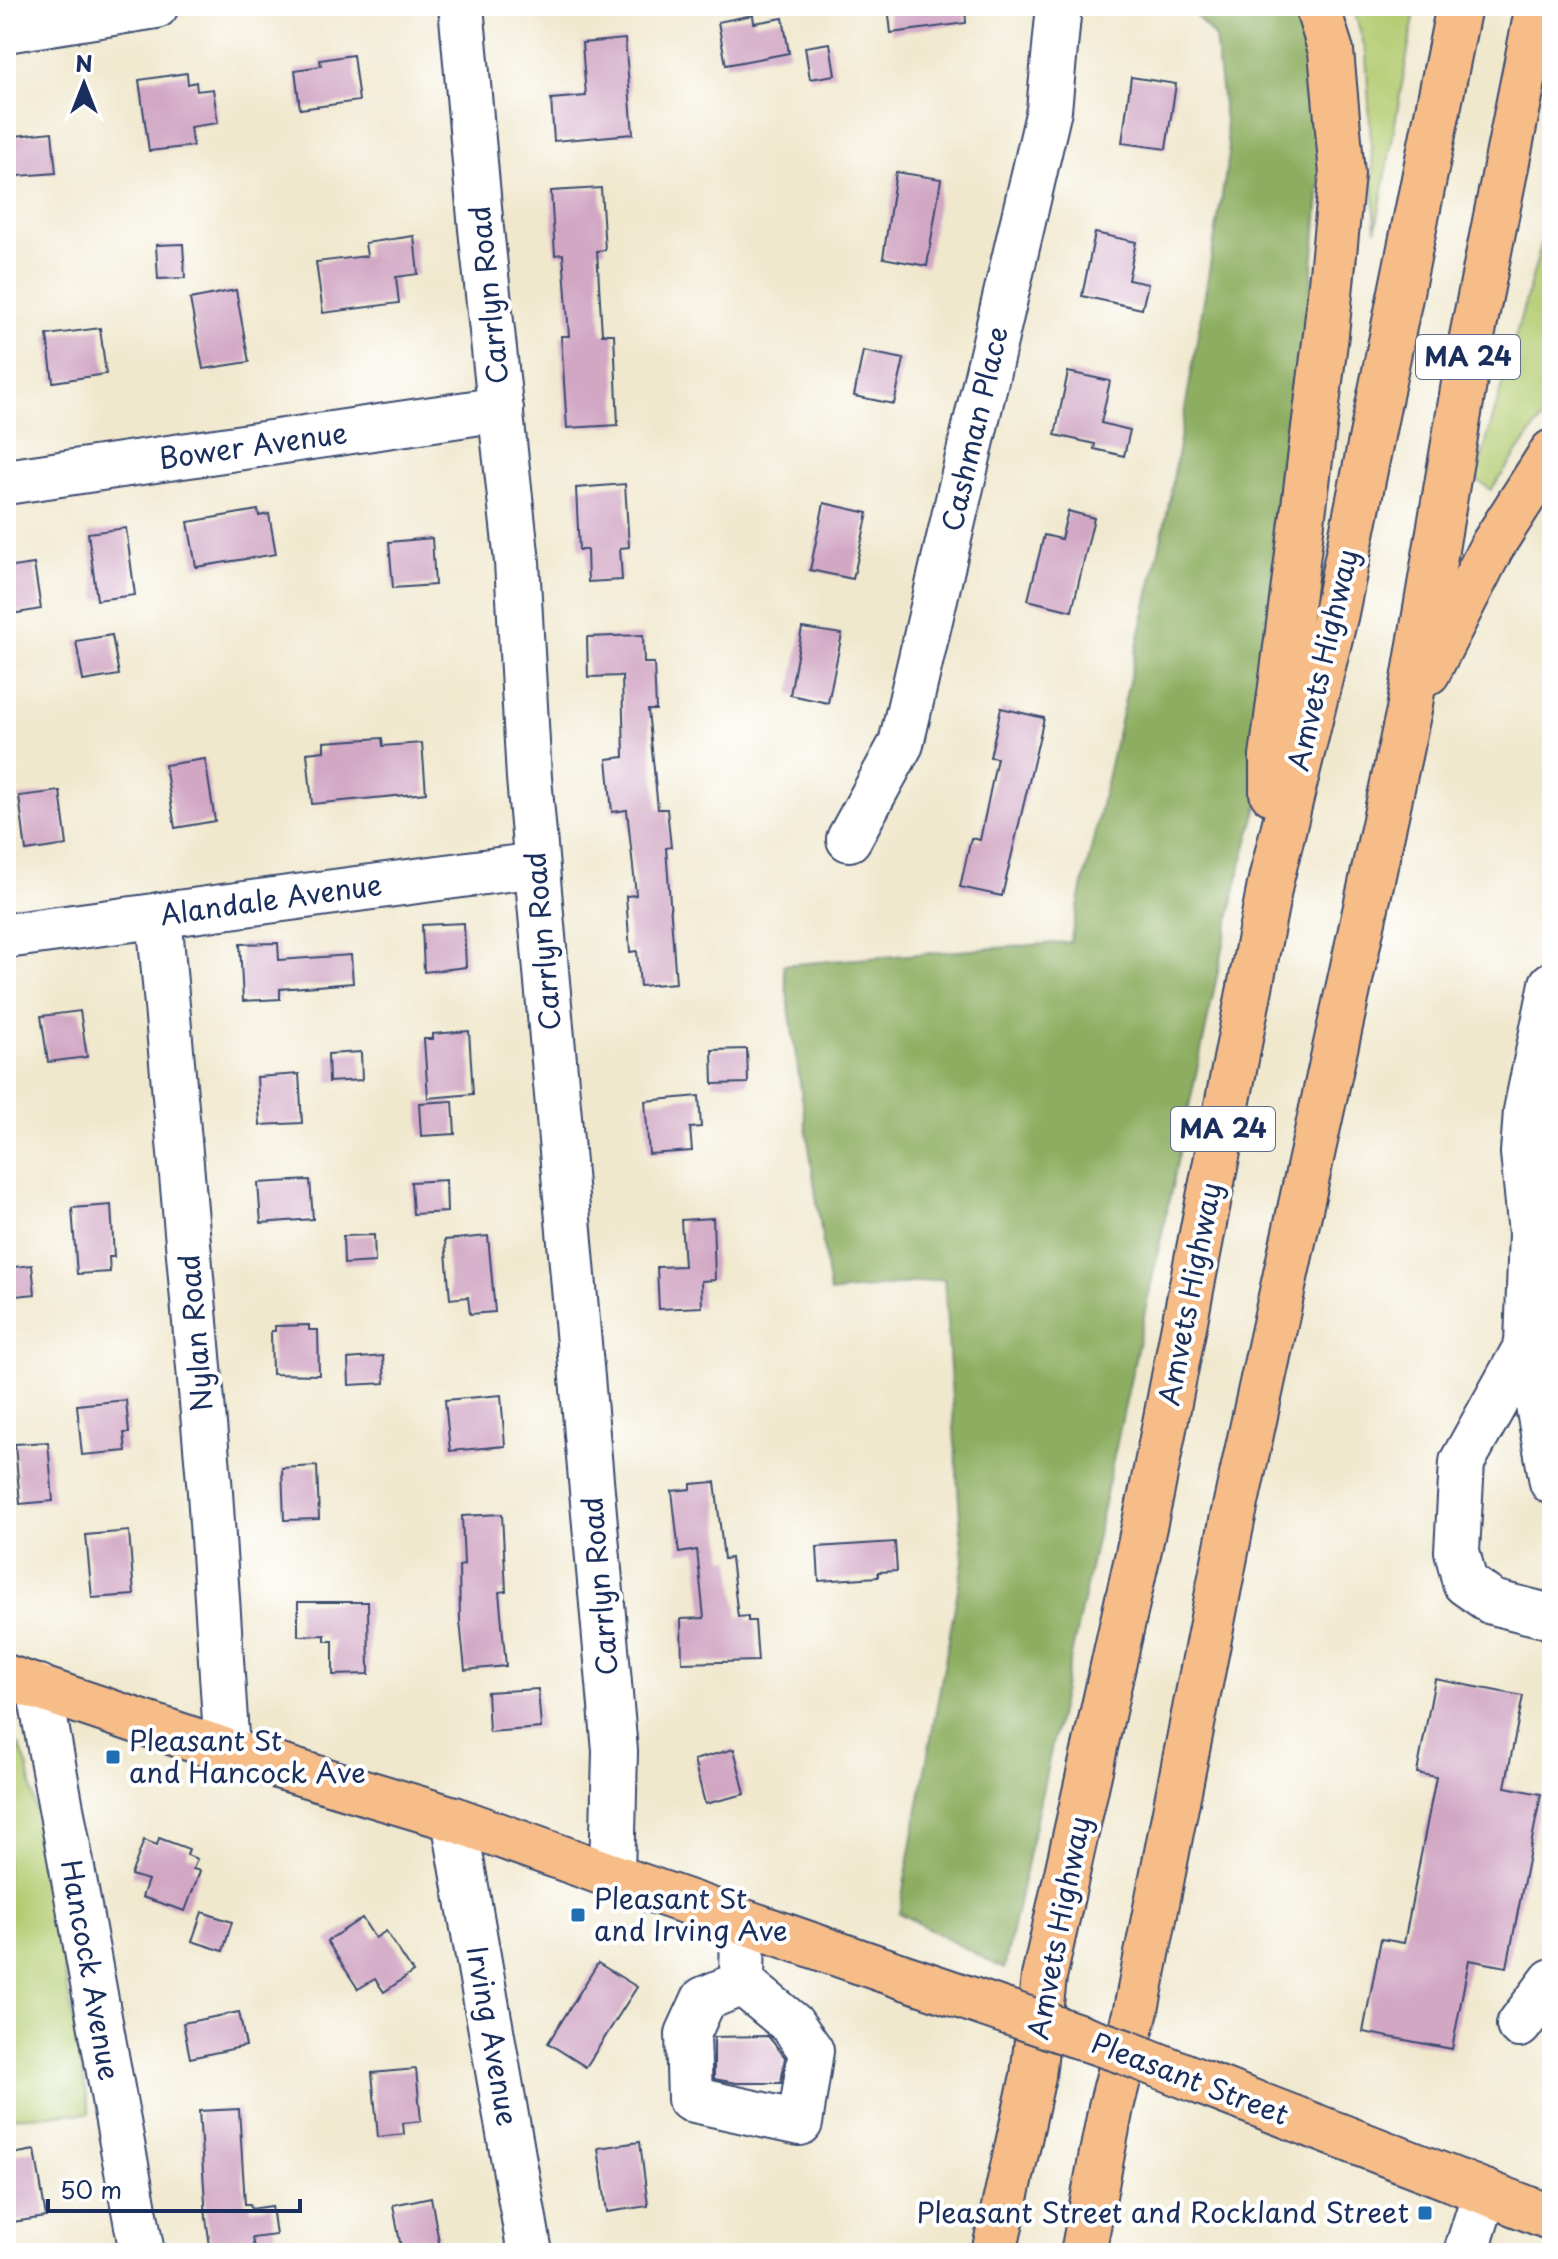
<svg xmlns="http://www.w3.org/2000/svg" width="1558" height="2259" font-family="'Playpen Sans',sans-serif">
	<rect width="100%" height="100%" fill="#fff"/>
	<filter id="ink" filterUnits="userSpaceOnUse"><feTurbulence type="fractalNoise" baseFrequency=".0125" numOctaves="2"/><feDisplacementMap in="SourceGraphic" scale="16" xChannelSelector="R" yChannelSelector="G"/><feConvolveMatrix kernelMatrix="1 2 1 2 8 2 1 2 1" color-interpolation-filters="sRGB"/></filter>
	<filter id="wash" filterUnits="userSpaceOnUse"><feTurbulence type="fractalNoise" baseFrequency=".006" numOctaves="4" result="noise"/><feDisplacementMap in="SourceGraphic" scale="32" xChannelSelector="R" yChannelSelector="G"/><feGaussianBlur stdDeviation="1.8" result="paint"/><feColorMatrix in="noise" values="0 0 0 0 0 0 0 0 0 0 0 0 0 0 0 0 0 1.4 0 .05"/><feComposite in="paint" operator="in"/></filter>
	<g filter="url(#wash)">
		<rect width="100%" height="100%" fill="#f0e8cd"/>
		<g fill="#b2ca6e" stroke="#667c66" stroke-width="2">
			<path d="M1353 6H1416L1376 230 1366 52Z"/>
			<path d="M1552 182V404L1491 490 1476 479 1541 245Z"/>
			<path d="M6 1731 20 1747 28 1768 90 2113 6 2117Z"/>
		</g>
		<path fill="#8dae61" stroke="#546e60" stroke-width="2" d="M1188 6H1317L1331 51 1272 757 1240 869 1004 1969 899 1913 963 1562 944 1279 830 1293 783 965 1070 942 1167 514 1229 155 1215 38Z"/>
		<g id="blocks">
			<g fill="#d1a7c4">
				<path d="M888 6H965L966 23 891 33Z"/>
				<path d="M753 15 754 23 783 18 789 53 726 65 718 22Z"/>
				<path d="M625 39 633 134 554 141 551 99 586 96 582 43Z"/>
				<path d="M830 43 835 75 810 79 805 47Z"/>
				<path d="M353 55 359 101 300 109 295 70 321 66 320 60Z"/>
				<path d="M187 73 188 84 196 82 197 91 213 89 218 123 190 127 193 146 149 151 139 80Z"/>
				<path d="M1131 77 1176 84 1166 149 1122 143Z"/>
				<path d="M52 132 56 173 6 177V137Z"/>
				<path d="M896 172 941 179 927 266 883 258Z"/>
				<path d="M601 188 605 250 597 251 602 334H614L618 425 567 428 561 336H569L563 254 555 255 551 191Z"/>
				<path d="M1095 233 1136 242 1128 280 1148 284 1142 309 1082 296Z"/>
				<path d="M414 236 418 274 396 277 399 303 323 313 316 262 367 256 365 243Z"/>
				<path d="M183 244 185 278 158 279 156 245Z"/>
				<path d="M236 290 249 362 203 369 190 299Z"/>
				<path d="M100 328 106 374 53 382 47 335Z"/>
				<path d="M863 351 904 359 894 404 854 396Z"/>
				<path d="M1068 372 1110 381 1101 423 1130 430 1124 456 1094 449 1095 444 1055 435Z"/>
				<path d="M625 484 629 547 620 548 622 580 588 582 587 550H579L576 488Z"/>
				<path d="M824 503 868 513 853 579 810 570Z"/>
				<path d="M258 510 259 516 269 514 276 554 196 567 188 522Z"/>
				<path d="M1068 511 1094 518 1072 611 1028 600 1044 535 1061 539Z"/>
				<path d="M126 528 135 595 97 600 88 533Z"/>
				<path d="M432 538 435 585 393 588 389 542Z"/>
				<path d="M34 564 41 609 6 615V568Z"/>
				<path d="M802 628 842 634 828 703 790 695Z"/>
				<path d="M112 635 119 675 83 681 76 641Z"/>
				<path d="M643 635 644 663H654L656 710H648L658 809H667L671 847 666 848 676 983 640 986 637 951 630 952 626 896 636 895 627 810 612 812 607 759 624 757 622 676 588 677 587 637Z"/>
				<path d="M1001 708 1044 718 1002 896 960 887 971 838 980 840 997 758 990 757Z"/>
				<path d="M382 738 383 746 422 743 426 793 312 804 307 753 324 751V742Z"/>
				<path d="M205 759 215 821 175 828 165 765Z"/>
				<path d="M60 791 67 845 26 851 19 796Z"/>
				<path d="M464 923 466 967 424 972 422 925Z"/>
				<path d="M278 943 279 960 351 955 353 983 280 989V999L243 1001 240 944Z"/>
				<path d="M80 1011 87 1057 48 1062 41 1016Z"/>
				<path d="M469 1031 473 1094 428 1098 424 1039H433V1034Z"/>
				<path d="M747 1049 748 1083 713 1084 712 1050Z"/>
				<path d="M361 1052 362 1080 329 1082 328 1054Z"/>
				<path d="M299 1074 302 1123 260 1125 257 1077Z"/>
				<path d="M699 1096 701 1127 690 1128 692 1151 649 1154 645 1101Z"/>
				<path d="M453 1101 455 1134 421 1136 419 1103Z"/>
				<path d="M310 1180 313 1219 261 1223 258 1183Z"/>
				<path d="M446 1180 447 1212 413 1214 411 1182Z"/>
				<path d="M111 1205 114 1257H109L110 1272 77 1274 72 1208Z"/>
				<path d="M713 1218 715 1280 701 1281 702 1307 659 1309 657 1267 684 1266 681 1220Z"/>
				<path d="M374 1235 375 1262 344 1264 343 1236Z"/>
				<path d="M488 1236 495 1312 470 1314 468 1297 450 1299 445 1240Z"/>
				<path d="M32 1265 35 1294 6 1297V1268Z"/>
				<path d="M309 1325V1330H318L319 1375 272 1374 271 1331H275V1326Z"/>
				<path d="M383 1356 385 1383 349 1385 348 1359Z"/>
				<path d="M501 1395 505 1446 450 1451 445 1400Z"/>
				<path d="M126 1400 129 1433H124L126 1451 82 1455 77 1405Z"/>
				<path d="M48 1442 53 1501 20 1504 15 1444Z"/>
				<path d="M317 1466 319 1519 284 1520 282 1468Z"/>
				<path d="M715 1482 724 1559 731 1558 738 1617 748 1616V1621H755L758 1661 682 1663 681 1619 704 1618 697 1550 679 1553 672 1491 691 1489V1484Z"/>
				<path d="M502 1514 506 1591 499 1592 506 1666 465 1670 460 1621 459 1566 464 1565 462 1516Z"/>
				<path d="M129 1531 134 1595 92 1598 86 1535Z"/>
				<path d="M895 1542 897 1571 878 1572V1577L819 1581 817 1547Z"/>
				<path d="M298 1602H368L369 1674 333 1675V1641H325V1635L298 1636Z"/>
				<path d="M1435 1679 1523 1696 1505 1787 1541 1794 1507 1967 1469 1960 1452 2049 1363 2032 1381 1939 1404 1943 1436 1777 1417 1773Z"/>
				<path d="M538 1689 541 1728 489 1732 487 1692Z"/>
				<path d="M734 1749 745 1794 705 1804 694 1760Z"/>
				<path d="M159 1838 189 1849 187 1855 197 1859 193 1869 200 1871 185 1911 142 1897 148 1880 131 1875 144 1840 157 1845Z"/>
				<path d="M202 1912 232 1922 223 1951 192 1941Z"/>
				<path d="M362 1918 375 1938 386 1931 413 1972 384 1992 375 1979 358 1989 327 1941Z"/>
				<path d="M598 1963 637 1987 586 2067 548 2043Z"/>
				<path d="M239 2012 246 2046 190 2058 183 2023Z"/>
				<path d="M768 2036 785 2057 781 2083H736L714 2079V2037Z"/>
				<path d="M416 2069 421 2121 403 2123 404 2134 378 2137 372 2073Z"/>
				<path d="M239 2109 245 2204H250L251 2209 272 2206 276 2235 252 2238 255 2253H211L206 2218 199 2111Z"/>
				<path d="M640 2142 648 2206 607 2212 598 2148Z"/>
				<path d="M35 2150 46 2217 6 2223V2155Z"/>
				<path d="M431 2197 441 2253H402L393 2205Z"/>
			</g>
		</g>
	</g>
	<g filter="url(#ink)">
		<use href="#blocks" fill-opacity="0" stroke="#3b4b6f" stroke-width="2"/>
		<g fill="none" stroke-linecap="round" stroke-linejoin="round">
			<g stroke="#3b4b6f" stroke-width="48">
				<g id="minor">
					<path d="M461 6 481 229 517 562 529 778 615 1751 612 1876"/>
					<path d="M6 30 156 6"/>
					<path d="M6 482 501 409"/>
					<path d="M849 839 901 744 1049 110 1059 6"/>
					<path d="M159 915 210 1492 227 1751"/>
					<path d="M6 936 536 865"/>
					<path d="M1552 984 1526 1111 1523 1153 1531 1233 1527 1345 1552 1482"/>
					<path d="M1538 1344 1527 1345 1462 1462 1457 1551 1465 1583 1492 1602 1552 1617"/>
					<path d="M39 1687 142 2253"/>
					<path d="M454 1819 530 2253"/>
					<path d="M742 1983 704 1999 688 2034 690 2099 800 2123 811 2051 792 2024 742 1983 743 1922"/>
					<path d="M1519 2025 1552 1981"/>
					<path d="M1466 2253 1485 2192"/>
				</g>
			</g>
			<g stroke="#3b4b6f" stroke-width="48">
				<g id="major">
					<path d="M6 1677 227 1751 454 1819 612 1876 884 1970"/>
					<path d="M1203 2083 1552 2218"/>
				</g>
			</g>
			<g stroke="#3b4b6f" stroke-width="48">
				<g id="highway">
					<path d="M1428 672 1492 546 1552 452"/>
					<path d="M1272 793V757L1326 334 1342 174 1331 51 1317 6"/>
					<path d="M994 2253 1033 2076 1044 1977 1151 1495 1271 880 1336 613 1459 6"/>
					<path d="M1083 2253 1111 2107 1136 2010 1232 1521 1409 710 1471 342 1538 6"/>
				</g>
			</g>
			<use href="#minor" stroke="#fff" stroke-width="44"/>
			<use href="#major" stroke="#f7bd88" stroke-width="44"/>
			<use href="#highway" stroke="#f7bd88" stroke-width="44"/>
			<g stroke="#3b4b6f" stroke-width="48" stroke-linecap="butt">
				<path id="major-bridge" d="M884 1970 1125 2052 1203 2083"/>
			</g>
			<use href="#major-bridge" stroke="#f7bd88" stroke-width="44"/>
		</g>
	</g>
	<g fill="#1f6fb2" stroke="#fff" stroke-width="3">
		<rect x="105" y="1749" width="16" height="16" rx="4"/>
		<rect x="570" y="1907" width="16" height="16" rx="4"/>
		<rect x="1417" y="2205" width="16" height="16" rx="4"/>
	</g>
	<g text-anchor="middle" stroke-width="8" stroke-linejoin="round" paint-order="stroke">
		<g fill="#fff" stroke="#5f6d8e" stroke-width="2">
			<rect x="1416" y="335" width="104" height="44" rx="6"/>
			<rect x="1171" y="1107" width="104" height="44" rx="6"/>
		</g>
		<g font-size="26" font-weight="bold" fill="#1b2f5e">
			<text x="1468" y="366">MA 24</text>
			<text x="1223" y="1138">MA 24</text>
		</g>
		<g font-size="28" fill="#1b2f5e" stroke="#fff">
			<text transform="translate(489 295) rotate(-96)" y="10">Carrlyn Road</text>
			<text transform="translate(975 429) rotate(-77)" y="10">Cashman Place</text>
			<text transform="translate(253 446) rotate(-8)" y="10">Bower Avenue</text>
			<text transform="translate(1323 660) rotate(-77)" y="10">Amvets Highway</text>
			<text transform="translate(271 900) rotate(-8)" y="10">Alandale Avenue</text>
			<text transform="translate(543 941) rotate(-95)" y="10">Carrlyn Road</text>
			<text transform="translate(1190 1294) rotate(-79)" y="10">Amvets Highway</text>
			<text transform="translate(196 1333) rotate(-95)" y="10">Nylan Road</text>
			<text transform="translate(600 1586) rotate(-95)" y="10">Carrlyn Road</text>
			<text transform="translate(1059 1928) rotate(-79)" y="10">Amvets Highway</text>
			<text transform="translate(90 1970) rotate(80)" y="10">Hancock Avenue</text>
			<text transform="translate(492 2036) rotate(80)" y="10">Irving Avenue</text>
			<text transform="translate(1190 2079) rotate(21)" y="10">Pleasant Street</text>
		</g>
		<g font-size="28" fill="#1b2f5e" stroke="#fff" text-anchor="start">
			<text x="129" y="1751">Pleasant St<tspan x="129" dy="32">and Hancock Ave</tspan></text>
			<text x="594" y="1909">Pleasant St<tspan x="594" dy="32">and Irving Ave</tspan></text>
			<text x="1409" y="2223" text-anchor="end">Pleasant Street and Rockland Street</text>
		</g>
	</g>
	<rect width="1558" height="2259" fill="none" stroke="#fff" stroke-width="32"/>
	<g transform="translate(84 84)" stroke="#ffffff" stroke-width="6" paint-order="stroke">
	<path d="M0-6L14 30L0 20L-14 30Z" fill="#1b2f5e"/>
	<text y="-12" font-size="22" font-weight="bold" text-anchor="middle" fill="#1b2f5e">N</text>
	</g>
	<path d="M48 2199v12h252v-12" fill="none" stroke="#1b2f5e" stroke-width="4"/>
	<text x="60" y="2199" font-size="24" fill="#1b2f5e" stroke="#ffffff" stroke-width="6" paint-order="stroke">50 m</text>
</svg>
